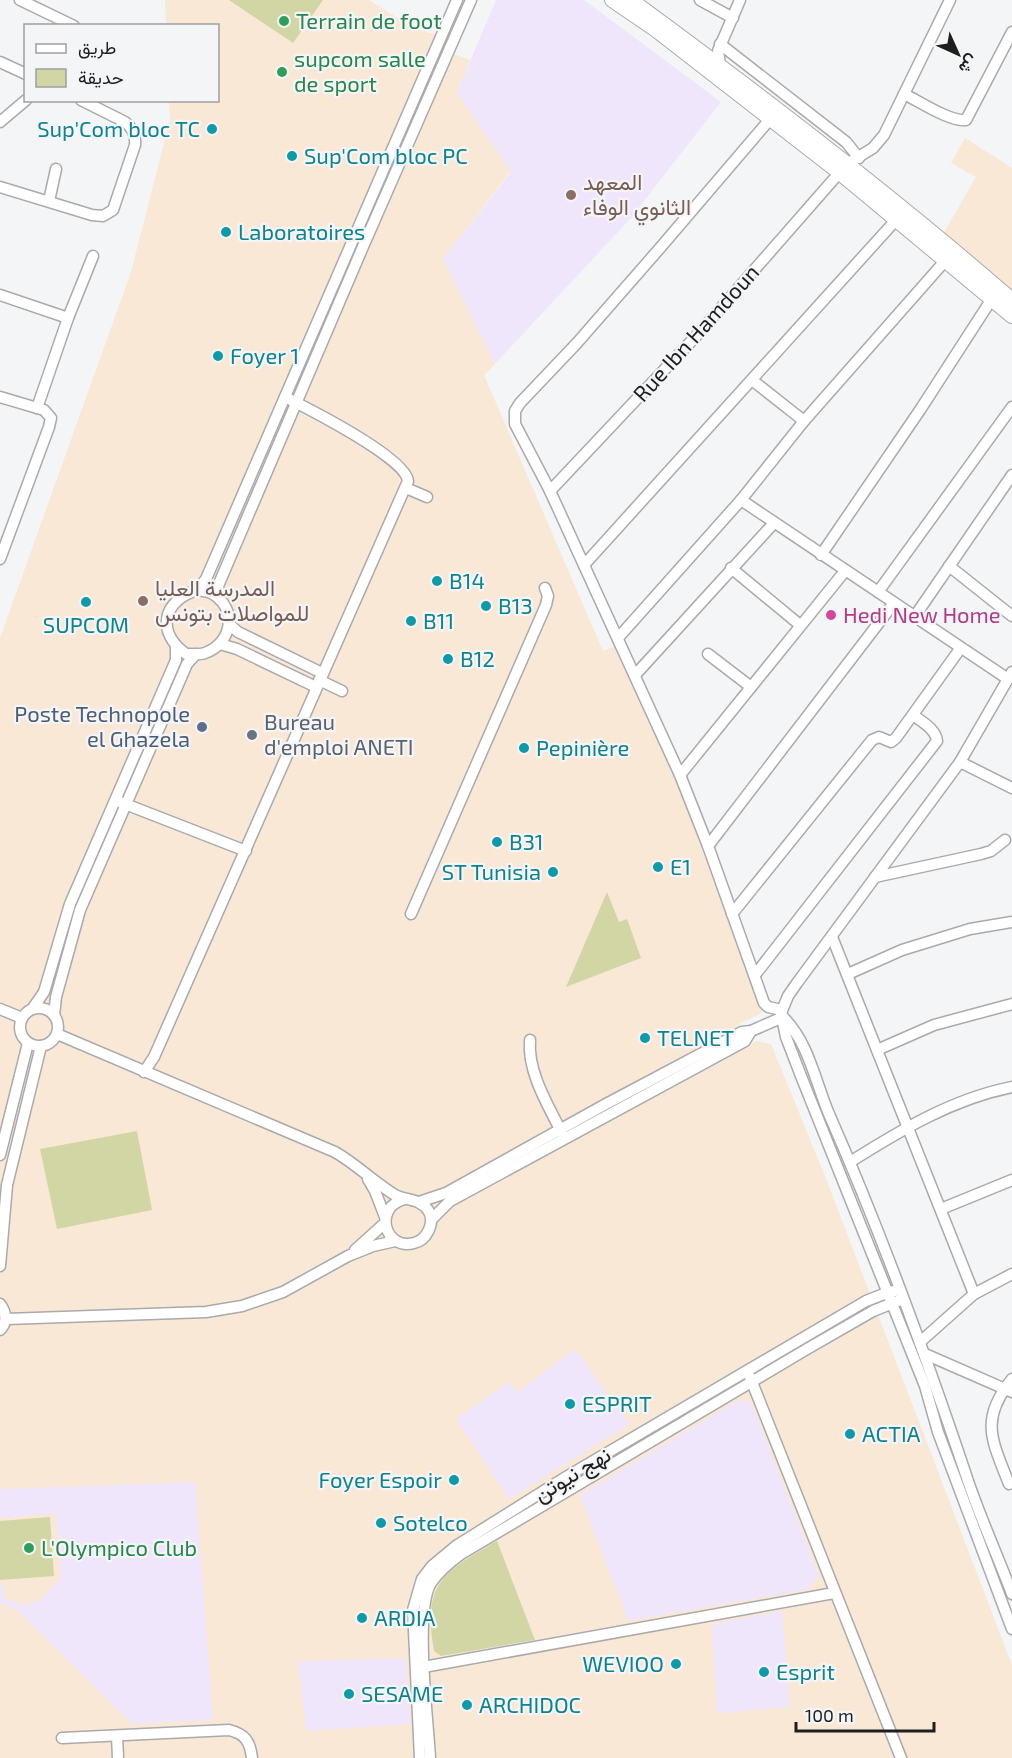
<svg xmlns="http://www.w3.org/2000/svg" width="1012" height="1758" font-family="'Exo 2',Vazirmatn,sans-serif">
	<rect width="100%" height="100%" fill="#f4f5f7"/>
	<g fill="#f9e8d6">
		<path d="M165 0H369L414 28 437 35 433 46 470 60 457 92 511 171 443 259 495 364 484 375 603 651 615 646 681 793 762 1013 739 1024 748 1046 756 1041 771 1044 825 1176 1012 1665V1758H0V638L131 272 170 120 169 101 218 100V26L166 25Z"/>
		<path d="M965 138 1012 168V289L1010 293 942 236 976 177 951 163Z"/>
	</g>
	<g fill="#f0e6fb">
		<path d="M496 0H584L721 102 630 219 495 364 443 259 511 172 457 92Z"/>
		<path d="M575 1349 630 1424 509 1499 456 1419 509 1382 517 1392Z"/>
		<path d="M739 1400 751 1403 819 1576 808 1589 628 1621 580 1495Z"/>
		<path d="M195 1482 213 1720 132 1724 18 1611 0 1603V1584H3L4 1598 23 1605 33 1601 36 1604 61 1578 56 1513 0 1518V1489Z"/>
		<path d="M782 1611 790 1707 717 1713 712 1624Z"/>
		<path d="M405 1658 411 1724 306 1731 298 1661Z"/>
	</g>
	<g fill="#d2d6a5">
		<path d="M229 0H323L293 43Z"/>
		<path d="M607 892 619 922 627 919 641 958 566 987Z"/>
		<path d="M137 1131 152 1210 57 1229 40 1149Z"/>
		<path d="M50 1517 54 1576 0 1580V1521Z"/>
		<path d="M497 1541 535 1640 441 1656 434 1651C422 1584 442 1572 497 1541Z"/>
	</g>
	<g fill="none" stroke-linecap="round" stroke-linejoin="round">
		<g stroke="#a9aaac" stroke-width="13">
			<g id="minor">
				<path d="M20 0 74 26"/>
				<path d="M700 0 733 18"/>
				<path d="M720 44 846 142 859 158"/>
				<path d="M0 62 26 74"/>
				<path d="M720 65 718 51 740 0"/>
				<path d="M904 94C919 101 950 122 966 120L1012 32"/>
				<path d="M771 118 660 248 577 343 520 403 515 411V424L550 491 680 775 708 846 764 1003 768 1007 782 1010"/>
				<path d="M0 122 26 100"/>
				<path d="M0 187 92 215 103 216 113 210 135 145C136 135 133 128 125 122L81 100"/>
				<path d="M49 201 56 169"/>
				<path d="M0 295 68 318"/>
				<path d="M752 380 804 421"/>
				<path d="M0 397 44 410 51 418 49 427 0 559"/>
				<path d="M37 408 68 318 93 256"/>
				<path d="M406 488 427 497"/>
				<path d="M550 491 699 333 847 164 873 148 884 135 950 0"/>
				<path d="M741 500 1008 679"/>
				<path d="M821 555 920 410 995 294"/>
				<path d="M584 565 896 220"/>
				<path d="M949 566 1012 616"/>
				<path d="M731 568 800 625"/>
				<path d="M197 590 206 579 457 0"/>
				<path d="M197 590C201 591 207 591 211 593 238 607 233 643 205 653 200 655 192 654 186 654 156 632 162 601 197 590Z"/>
				<path d="M878 592 1012 407"/>
				<path d="M220 600 218 586 362 249 471 0"/>
				<path d="M915 616 1012 475"/>
				<path d="M229 624 238 632 322 673"/>
				<path d="M618 638 741 500 804 421 945 261"/>
				<path d="M220 644 237 649 316 687"/>
				<path d="M708 654 751 687"/>
				<path d="M1012 672 960 762 797 983 788 996 781 1013 786 1037 801 1076 925 1386 938 1432 1012 1629"/>
				<path d="M636 674 774 523"/>
				<path d="M319 680 342 691"/>
				<path d="M960 762 1012 788"/>
				<path d="M680 775 845 571"/>
				<path d="M120 802 246 851"/>
				<path d="M708 846 894 603"/>
				<path d="M875 877 981 854 991 851 1005 840"/>
				<path d="M411 914 546 605 548 596 545 588"/>
				<path d="M732 914 872 740 879 737 891 742 896 738 960 649"/>
				<path d="M832 937 974 1294"/>
				<path d="M848 974 902 950 970 929 1012 922"/>
				<path d="M755 975 937 741C936 729 922 722 913 715"/>
				<circle cx="39" cy="1027" r="19"/>
				<path d="M33 1008 44 992 70 904 176 660V647"/>
				<path d="M0 1009 22 1018"/>
				<path d="M54 1015 56 997 80 910 187 664 196 654"/>
				<path d="M783 1017C809 1043 815 1081 829 1114 881 1232 925 1353 966 1475 979 1515 997 1554 1012 1594"/>
				<path d="M57 1034 335 1152C356 1164 374 1182 395 1195 407 1201 419 1198 428 1210 436 1222 427 1240 414 1243 385 1251 372 1207 405 1199"/>
				<path d="M530 1040C527 1072 549 1107 563 1135"/>
				<path d="M877 1050 934 1025 1012 1004"/>
				<path d="M144 1072 154 1057 408 481C406 458 307 408 285 397"/>
				<path d="M0 1155 28 1043"/>
				<path d="M850 1162C901 1130 952 1099 1012 1087"/>
				<path d="M368 1179 375 1191 385 1217"/>
				<path d="M419 1202 446 1193 606 1104 742 1032 751 1031 783 1017"/>
				<path d="M941 1209 1012 1180"/>
				<path d="M432 1219 450 1201 745 1041 751 1031"/>
				<path d="M355 1250 385 1223"/>
				<path d="M0 1266 7 1185 41 1046"/>
				<path d="M0 1304C6 1312 8 1322 0 1330"/>
				<path d="M6 1319 206 1312 242 1306 283 1292 348 1256 373 1246 395 1241"/>
				<path d="M920 1342 974 1294 1012 1274"/>
				<path d="M925 1354 1012 1392"/>
				<path d="M750 1377 901 1758"/>
				<path d="M1009 1484C992 1440 979 1420 1012 1379"/>
				<path d="M418 1668 834 1593"/>
				<path d="M117 1736 118 1758"/>
				<path d="M62 1738 229 1730C245 1734 250 1741 252 1758"/>
				<path d="M420 1758 413 1610 422 1579 432 1566 456 1546 566 1477 866 1301 889 1292 900 1290"/>
				<path d="M430 1758C428 1720 414 1611 431 1583 439 1571 450 1562 461 1554L807 1349 873 1311 903 1299"/>
			</g>
		</g>
		<g stroke="#a9aaac" stroke-width="16">
			<g id="tertiary">
				<path d="M612 0 656 30 840 173 1012 316"/>
				<path d="M631 0C762 96 890 194 1012 300"/>
			</g>
		</g>
		<use href="#minor" stroke="#fff" stroke-width="10"/>
		<use href="#tertiary" stroke="#fff" stroke-width="14"/>
	</g>
	<g fill="#2e9e5b" stroke="#f4f5f7" stroke-width="2">
		<circle cx="284" cy="21" r="6"/>
		<circle cx="282" cy="72" r="6"/>
		<circle cx="29" cy="1548" r="6"/>
	</g>
	<g fill="#0f9aa8" stroke="#f4f5f7" stroke-width="2">
		<circle cx="212" cy="129" r="6"/>
		<circle cx="292" cy="156" r="6"/>
		<circle cx="226" cy="232" r="6"/>
		<circle cx="218" cy="356" r="6"/>
		<circle cx="437" cy="581" r="6"/>
		<circle cx="86" cy="602" r="6"/>
		<circle cx="486" cy="606" r="6"/>
		<circle cx="411" cy="621" r="6"/>
		<circle cx="448" cy="659" r="6"/>
		<circle cx="524" cy="748" r="6"/>
		<circle cx="497" cy="842" r="6"/>
		<circle cx="658" cy="867" r="6"/>
		<circle cx="553" cy="872" r="6"/>
		<circle cx="645" cy="1038" r="6"/>
		<circle cx="570" cy="1404" r="6"/>
		<circle cx="850" cy="1434" r="6"/>
		<circle cx="454" cy="1480" r="6"/>
		<circle cx="381" cy="1523" r="6"/>
		<circle cx="362" cy="1618" r="6"/>
		<circle cx="676" cy="1664" r="6"/>
		<circle cx="764" cy="1672" r="6"/>
		<circle cx="349" cy="1694" r="6"/>
		<circle cx="467" cy="1705" r="6"/>
	</g>
	<g fill="#8d6e63" stroke="#f4f5f7" stroke-width="2">
		<circle cx="571" cy="195" r="6"/>
		<circle cx="143" cy="601" r="6"/>
	</g>
	<circle fill="#d1479c" stroke="#f4f5f7" stroke-width="2" cx="831" cy="615" r="6"/>
	<circle fill="#5c6f8a" stroke="#f4f5f7" stroke-width="2" cx="202" cy="727" r="6"/>
	<circle fill="#6b7280" stroke="#f4f5f7" stroke-width="2" cx="252" cy="735" r="6"/>
	<g text-anchor="middle" stroke-width="4.5" stroke-linejoin="round" paint-order="stroke">
		<g font-size="22" fill="#27864d" stroke="#f4f5f7" text-anchor="start">
			<text x="296" y="29">Terrain de foot</text>
			<text x="294" y="67">supcom salle<tspan x="294" dy="25">de sport</tspan></text>
			<text x="41" y="1556">L'Olympico Club</text>
		</g>
		<g font-size="22" fill="#0d838f" stroke="#f4f5f7" text-anchor="start">
			<text x="200" y="137" text-anchor="end">Sup'Com bloc TC</text>
			<text x="304" y="164">Sup'Com bloc PC</text>
			<text x="238" y="240">Laboratoires</text>
			<text x="230" y="364">Foyer 1</text>
			<text x="449" y="589">B14</text>
			<text x="498" y="614">B13</text>
			<text x="423" y="629">B11</text>
			<text x="86" y="633" text-anchor="middle">SUPCOM</text>
			<text x="460" y="667">B12</text>
			<text x="536" y="756">Pepinière</text>
			<text x="509" y="850">B31</text>
			<text x="670" y="875">E1</text>
			<text x="541" y="880" text-anchor="end">ST Tunisia</text>
			<text x="657" y="1046">TELNET</text>
			<text x="582" y="1412">ESPRIT</text>
			<text x="862" y="1442">ACTIA</text>
			<text x="442" y="1488" text-anchor="end">Foyer Espoir</text>
			<text x="393" y="1531">Sotelco</text>
			<text x="374" y="1626">ARDIA</text>
			<text x="664" y="1672" text-anchor="end">WEVIOO</text>
			<text x="776" y="1680">Esprit</text>
			<text x="361" y="1702">SESAME</text>
			<text x="479" y="1713">ARCHIDOC</text>
		</g>
		<g font-size="22" fill="#785e54" stroke="#f4f5f7" text-anchor="start">
			<text x="583" y="190">المعهد<tspan x="583" dy="25">الثانوي الوفاء</tspan></text>
			<text x="155" y="596">المدرسة العليا<tspan x="155" dy="25">للمواصلات بتونس</tspan></text>
		</g>
		<g font-size="22" fill="#1e1e1f" stroke="#f4f5f7">
			<text transform="translate(696 333) rotate(-48)" y="8">Rue Ibn Hamdoun</text>
			<text transform="translate(572 1474) rotate(-31)" y="8">نهج نيوتن</text>
		</g>
		<g font-size="22" fill="#b23c85" stroke="#f4f5f7" text-anchor="start">
			<text x="843" y="623">Hedi New Home</text>
		</g>
		<g font-size="22" fill="#4e5e75" stroke="#f4f5f7" text-anchor="end">
			<text x="190" y="722">Poste Technopole<tspan x="190" dy="25">el Ghazela</tspan></text>
		</g>
		<g font-size="22" fill="#5b616d" stroke="#f4f5f7" text-anchor="start">
			<text x="264" y="730">Bureau<tspan x="264" dy="25">d'emploi ANETI</tspan></text>
		</g>
	</g>
	<rect x="24" y="24" width="195" height="78" fill="#f4f5f7" stroke="#9e9fa1" stroke-width="1.5"/>
	<rect x="36" y="44" width="30" height="9" fill="#ffffff" stroke="#9e9fa1" stroke-width="1.5"/>
	<text x="78" y="54" font-size="18" fill="#1e1e1f">طريق</text>
	<rect x="36" y="69" width="30" height="18" fill="#d2d6a5" stroke="#9e9fa1" stroke-width="1.5"/>
	<text x="78" y="84" font-size="18" fill="#1e1e1f">حديقة</text>
	<g transform="translate(958 54) rotate(135)" stroke="#f4f5f7" stroke-width="4.5" paint-order="stroke">
	<path d="M0-4.5L10 22L0 15L-10 22Z" fill="#1e1e1f"/>
	<text y="-9" font-size="16" font-weight="bold" text-anchor="middle" fill="#1e1e1f">ش</text>
	</g>
	<path d="M796 1722v9h138v-9" fill="none" stroke="#1e1e1f" stroke-width="3"/>
	<text x="805" y="1722" font-size="18" fill="#1e1e1f" stroke="#f4f5f7" stroke-width="4.5" paint-order="stroke">100 m</text>
</svg>
